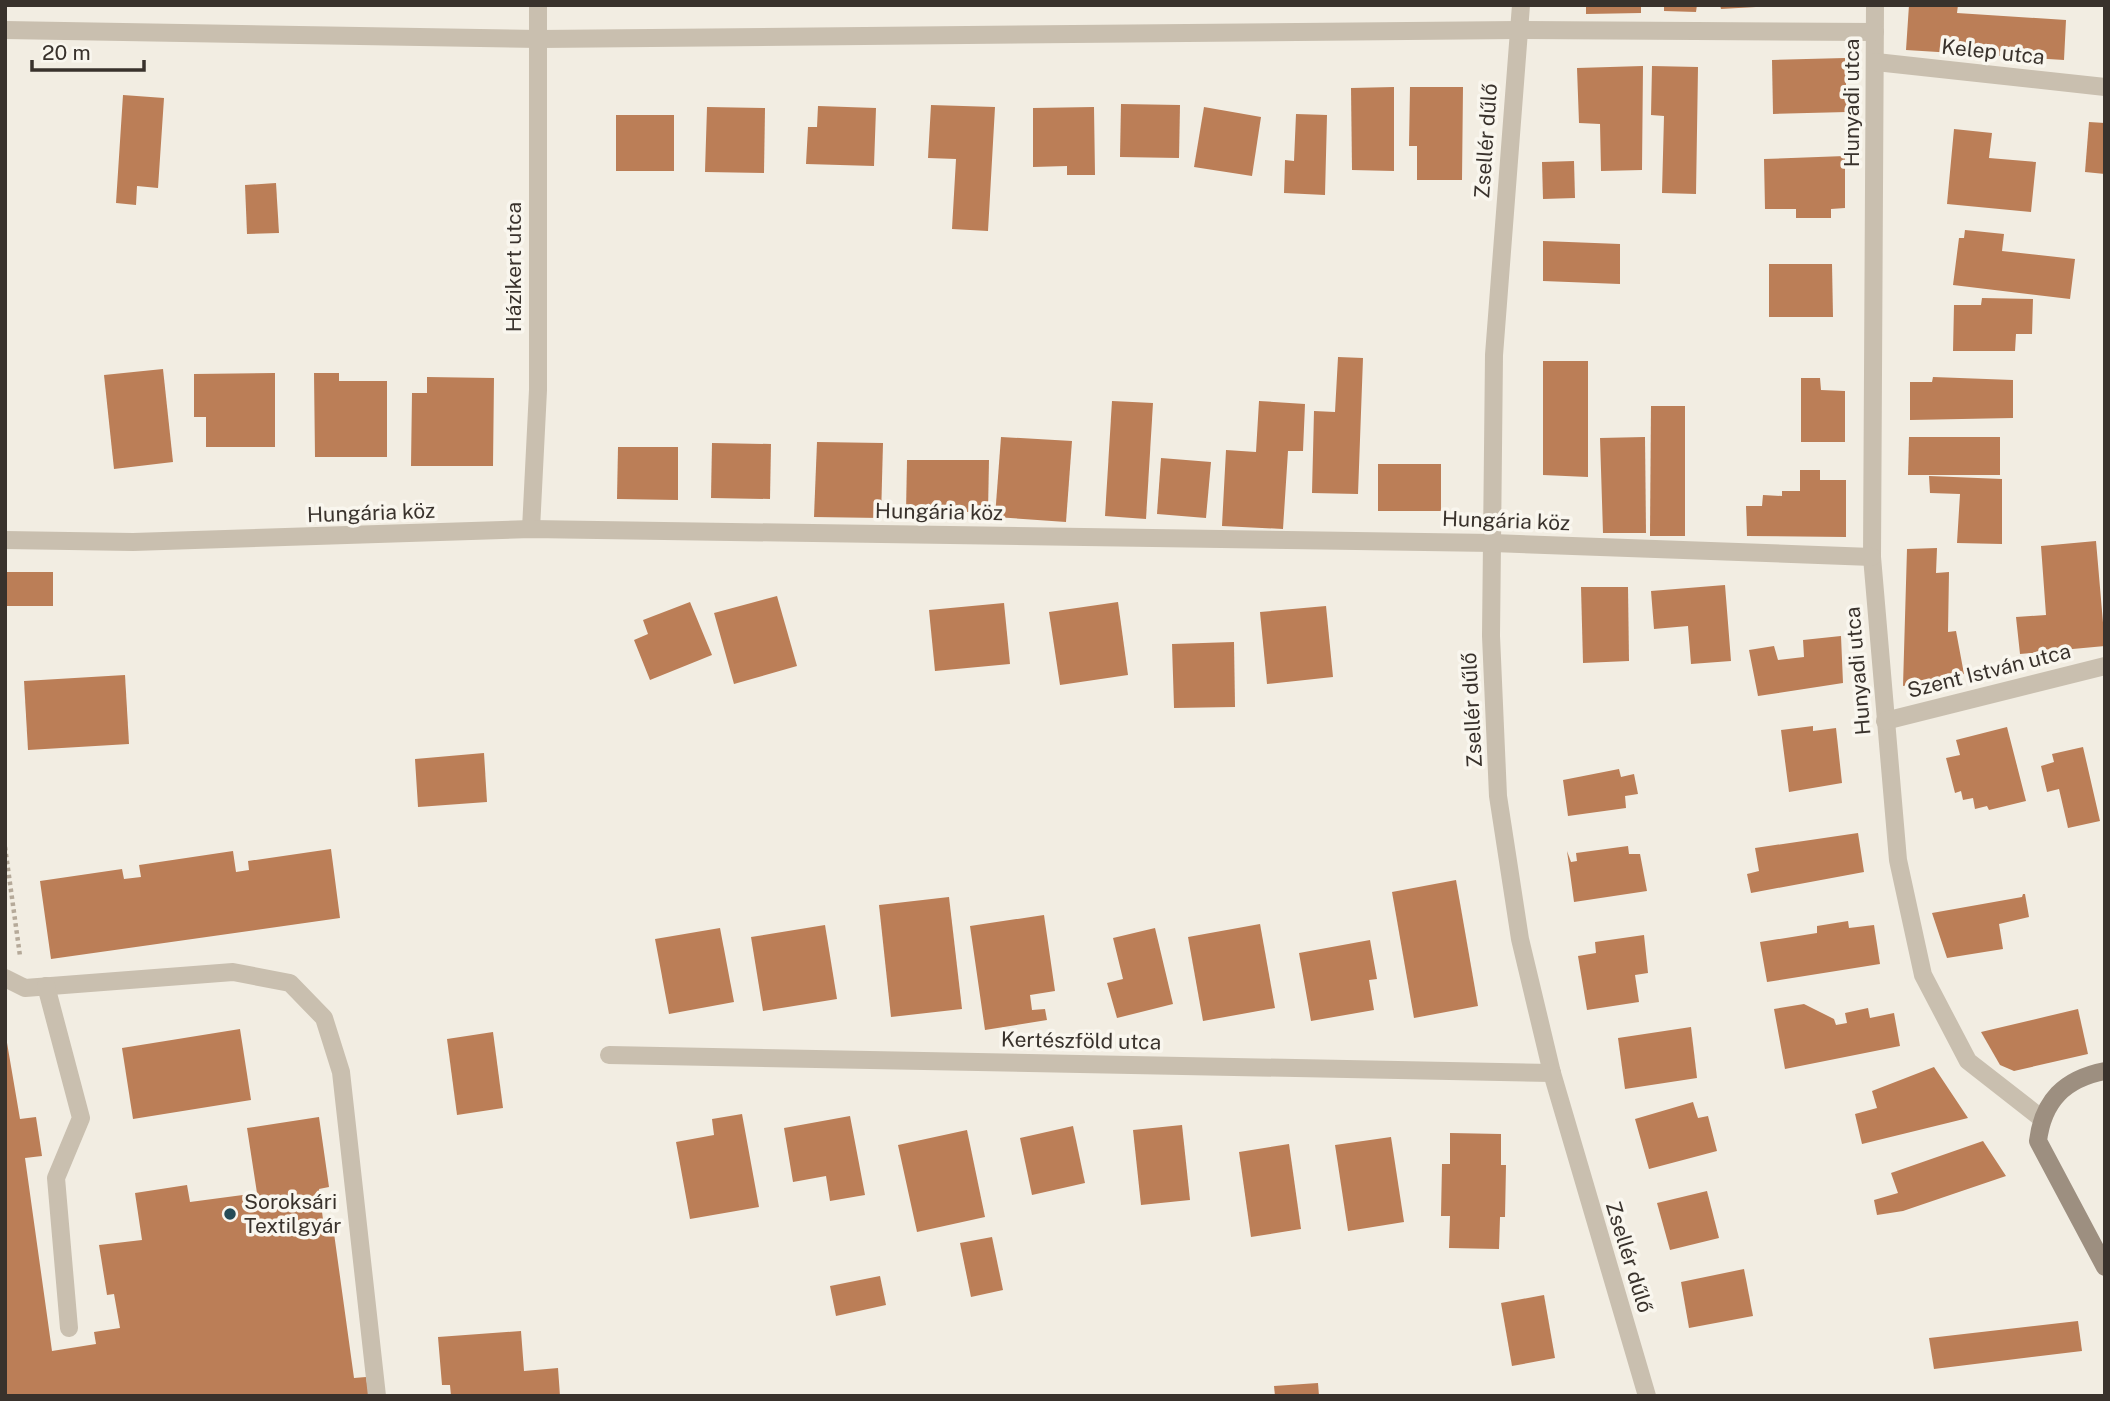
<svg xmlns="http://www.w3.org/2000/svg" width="2110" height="1401" font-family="'Public Sans',sans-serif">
	<rect width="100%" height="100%" fill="#f2ede2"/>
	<g fill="#bb7e57">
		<path d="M1586 5H1641V13L1586 14Z"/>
		<path d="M1664 5H1697L1696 12 1664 11Z"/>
		<path d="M1720 5H1756V7L1721 9Z"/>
		<path d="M1909 5H1958L1957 13 2066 20 2064 60 1906 50Z"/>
		<path d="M1845 58 1847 112 1773 114 1772 60Z"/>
		<path d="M1643 66 1642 170 1601 171 1600 124 1579 123 1577 68Z"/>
		<path d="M1652 66 1698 67 1696 194 1662 193 1664 116 1651 115Z"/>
		<path d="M1394 87V171L1352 170 1351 88Z"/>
		<path d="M1410 87H1463L1462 180H1417V146H1409Z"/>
		<path d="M123 95 164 98 158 188 137 186 136 205 116 203Z"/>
		<path d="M1121 104 1180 105 1179 158 1120 157Z"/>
		<path d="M931 105 995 107 988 231 952 229 956 159 928 158Z"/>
		<path d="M818 106 876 108 874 166 806 164 808 127H817Z"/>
		<path d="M707 107 765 108 764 173 705 172Z"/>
		<path d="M1094 107 1095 175H1067V166L1033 167V108Z"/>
		<path d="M1204 107 1261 117 1252 176 1194 167Z"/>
		<path d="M1296 114 1327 115 1325 195 1284 193 1285 160 1294 161Z"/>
		<rect x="616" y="115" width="58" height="56"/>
		<path d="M2089 122 2105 123V174L2085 172Z"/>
		<path d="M1954 129 1992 133 1989 158 2036 162 2031 212 1947 204Z"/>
		<path d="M1845 156V208L1831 209V218H1796V209H1765L1764 159Z"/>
		<path d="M1574 161 1575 198 1543 199 1542 162Z"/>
		<path d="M276 183 279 233 247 234 245 185Z"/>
		<path d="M1965 230 2004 234 2002 251 2075 259 2070 299 1953 285 1959 238H1964Z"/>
		<path d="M1543 241 1620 244V284L1543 281Z"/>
		<path d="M1769 264H1832L1833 317H1769Z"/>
		<path d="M1982 298 2033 299 2032 334H2016L2015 351H1953L1954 305H1981Z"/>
		<path d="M1338 357 1363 358 1358 494 1312 493 1314 411 1335 412Z"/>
		<path d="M1543 361H1588V477L1543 475Z"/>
		<path d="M163 369 173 462 114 469 104 375Z"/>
		<path d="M275 373V447H206V417H194V374Z"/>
		<path d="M314 373H339V381H387V457H315Z"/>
		<path d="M427 377 494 378 493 466H411L412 393H427Z"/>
		<path d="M1933 377 2013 380V418L1910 420V382H1932Z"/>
		<path d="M1801 378H1820L1821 390 1845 391V442H1801Z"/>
		<path d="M1112 401 1153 403 1146 519 1105 516Z"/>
		<path d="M1259 401 1305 404 1303 451H1288L1283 529 1222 526 1226 450 1256 452Z"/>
		<path d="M1651 406H1685V536H1650Z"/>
		<path d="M1001 437 1072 441 1066 522 995 517Z"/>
		<path d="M1645 437 1646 533H1603L1600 438Z"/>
		<path d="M1909 437H2000V475H1908Z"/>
		<path d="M817 442 883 443 881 518 814 517Z"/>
		<path d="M712 443 771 444 770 499 711 498Z"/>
		<path d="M618 447H678V500L617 499Z"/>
		<path d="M1161 458 1211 462 1206 518 1157 514Z"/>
		<path d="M907 460H989L988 512H906Z"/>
		<rect x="1378" y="464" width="63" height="47"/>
		<path d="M1800 470H1820V480H1846V537L1747 536 1746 506H1762L1763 495 1782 496V491H1800Z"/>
		<path d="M1929 476 2002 479V544L1957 543 1960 494 1930 493Z"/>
		<path d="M2096 541 2105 646 2020 654 2016 617 2046 615 2041 546Z"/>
		<path d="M1937 548 1936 573 1949 572 1948 632 1956 631 1964 674 1903 686 1907 549Z"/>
		<rect x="5" y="572" width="48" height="34"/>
		<path d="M1725 585 1731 661 1691 664 1688 626 1654 629 1651 591Z"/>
		<path d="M1581 587H1628L1629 661 1583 663Z"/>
		<path d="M777 596 797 666 734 684 714 613Z"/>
		<path d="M690 602 712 655 650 680 634 640 648 634 643 620Z"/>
		<path d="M1118 602 1128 675 1060 685 1049 612Z"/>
		<path d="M1004 603 1010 664 935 671 929 610Z"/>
		<path d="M1326 606 1333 677 1267 684 1260 612Z"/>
		<path d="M1841 636 1843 683 1758 696 1749 650 1774 646 1778 660 1804 657 1803 640Z"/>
		<path d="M1234 642 1235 707 1174 708 1172 644Z"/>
		<path d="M125 675 129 744 28 750 24 681Z"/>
		<path d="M1813 726V731L1836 728 1842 783 1789 792 1781 730Z"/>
		<path d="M2007 727 2026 801 1989 810 1987 806 1975 809 1973 798 1963 800 1961 791 1955 793 1946 758 1960 755 1956 740Z"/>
		<path d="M2083 747 2100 821 2068 828 2059 789 2047 792 2041 766 2054 762 2052 754Z"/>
		<path d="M484 753 487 802 418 807 415 759Z"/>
		<path d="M1619 769 1621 777 1634 774 1638 794 1625 796 1626 808 1568 816 1563 780Z"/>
		<path d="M1858 833 1864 872 1751 893 1747 874 1759 871 1755 848Z"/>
		<path d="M1628 846 1629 854H1640L1647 891 1574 902 1567 851 1571 862 1577 861 1576 853Z"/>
		<path d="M331 849 340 918 51 959 40 881 122 869 124 879 141 877 139 865 233 851 236 872 249 870 248 861Z"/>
		<path d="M1456 880 1478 1006 1414 1018 1392 892Z"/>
		<path d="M2023 894H2025L2029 917 1999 924 2003 949 1947 958 1932 913 2022 897Z"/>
		<path d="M949 897 962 1009 891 1017 879 905Z"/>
		<path d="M1044 915 1055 991 1030 995 1032 1010 1045 1009 1047 1020 985 1030 970 926Z"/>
		<path d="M1848 921 1849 928 1874 925 1880 964 1767 982 1760 942 1817 933V926Z"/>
		<path d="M1260 924 1275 1008 1203 1021 1188 937Z"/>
		<path d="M825 925 837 999 763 1011 751 937Z"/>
		<path d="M720 928 734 1002 669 1014 655 939Z"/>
		<path d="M1155 928 1173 1004 1117 1018 1107 983 1123 979 1113 938Z"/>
		<path d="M1644 935 1648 973 1635 975 1639 1002 1587 1010 1578 956 1596 953 1595 942Z"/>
		<path d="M1370 940 1377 979 1369 980 1374 1010 1311 1021 1299 953Z"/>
		<path d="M1804 1004 1834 1019 1836 1025 1847 1023 1845 1013 1868 1008 1870 1018 1894 1013 1900 1046 1785 1069 1774 1009Z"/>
		<path d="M2078 1009 2088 1054 2014 1071 2000 1065 1981 1032Z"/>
		<path d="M1691 1027 1697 1078 1625 1089 1618 1038Z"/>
		<path d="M240 1029 251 1100 133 1119 122 1048Z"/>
		<path d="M5 1031 20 1119 36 1117 42 1156 25 1158 52 1351 96 1344 94 1332 120 1328 114 1294 107 1295 99 1245 142 1240 135 1193 187 1185 190 1202 257 1193 247 1128 319 1117 329 1187 319 1189 324 1227 333 1226 354 1378 366 1377 369 1396H5Z"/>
		<path d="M493 1032 503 1108 457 1115 447 1039Z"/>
		<path d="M1934 1067 1968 1118 1862 1144 1855 1114 1877 1108 1872 1091Z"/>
		<path d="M1693 1102 1698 1118 1708 1116 1717 1151 1649 1169 1635 1119Z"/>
		<path d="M742 1114 759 1207 690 1219 676 1142 714 1135 712 1119Z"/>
		<path d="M850 1116 865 1195 830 1201 826 1176 793 1182 784 1128Z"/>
		<path d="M1182 1125 1190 1200 1141 1205 1133 1130Z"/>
		<path d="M1073 1126 1085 1183 1032 1195 1020 1138Z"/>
		<path d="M967 1130 985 1217 917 1232 898 1145Z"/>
		<path d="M1450 1133 1501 1134V1165H1506L1505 1217H1500L1499 1249 1449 1248 1450 1216H1441L1442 1164H1450Z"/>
		<path d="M1391 1137 1404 1222 1348 1231 1335 1145Z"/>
		<path d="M1983 1141 2006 1176 1903 1211 1877 1215 1874 1200 1898 1193 1891 1173Z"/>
		<path d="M1289 1144 1301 1229 1251 1237 1239 1152Z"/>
		<path d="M1707 1191 1719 1238 1670 1250 1657 1203Z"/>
		<path d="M992 1237 1003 1290 971 1297 960 1243Z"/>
		<path d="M1744 1269 1753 1316 1689 1328 1681 1282Z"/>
		<path d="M880 1276 886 1305 836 1316 830 1286Z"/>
		<path d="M1544 1295 1555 1358 1512 1366 1501 1303Z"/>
		<path d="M2078 1321 2082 1351 1934 1369 1929 1338Z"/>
		<path d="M521 1331 524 1371 558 1368 560 1396H451L450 1385H442L438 1337Z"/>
		<path d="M1318 1383 1319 1396H1275L1274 1386Z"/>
	</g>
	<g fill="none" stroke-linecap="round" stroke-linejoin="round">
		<path stroke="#b5a999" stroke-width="4.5" stroke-dasharray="3.5 3.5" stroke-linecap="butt" d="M5 847 20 956"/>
		<g stroke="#c9bfaf" stroke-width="18">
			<path d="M5 978 25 988 233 972 290 983 324 1018 341 1072 377 1396"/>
			<path d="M46 986 81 1118 56 1178 69 1328"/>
		</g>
		<g stroke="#c9bfaf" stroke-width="18">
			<path d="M1521 5 1494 355 1491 636 1498 796 1520 939 1552 1073 1647 1396"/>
			<path d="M1875 5 1872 557 1898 860 1923 975 1968 1061 2041 1118"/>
			<path d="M5 30 539 39 1517 30 1875 32"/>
			<path d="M1876 62 2105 87"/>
			<path d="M531 529 538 390V5"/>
			<path d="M5 540 133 542 531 529 1493 543 1872 557"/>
			<path d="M1885 721 2105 666"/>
			<path d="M609 1055 1552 1073"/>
		</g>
		<path stroke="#9d8f80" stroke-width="18" d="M2105 1071C2064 1079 2043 1101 2038 1141L2105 1267"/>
	</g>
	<circle fill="#254c57" stroke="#f9f6ee" stroke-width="2.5" cx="230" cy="1214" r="7"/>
	<g text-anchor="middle" stroke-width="7" stroke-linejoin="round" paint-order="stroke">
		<g font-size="21" fill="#39322c" stroke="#f9f6ee">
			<text transform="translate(1993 52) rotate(6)" y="7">Kelep utca</text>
			<text transform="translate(1852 103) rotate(-90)" y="7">Hunyadi utca</text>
			<text transform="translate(1486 141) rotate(-86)" y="7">Zsellér dűlő</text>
			<text transform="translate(514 267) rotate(-90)" y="7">Házikert utca</text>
			<text transform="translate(939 512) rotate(1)" y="7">Hungária köz</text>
			<text transform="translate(371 513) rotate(-2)" y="7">Hungária köz</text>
			<text transform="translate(1506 521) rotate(2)" y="7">Hungária köz</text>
			<text transform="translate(1858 671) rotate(-95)" y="7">Hunyadi utca</text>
			<text transform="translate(1989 671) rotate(-14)" y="7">Szent István utca</text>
			<text transform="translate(1472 710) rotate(-93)" y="7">Zsellér dűlő</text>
			<text transform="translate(1081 1041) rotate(1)" y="7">Kertészföld utca</text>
			<text transform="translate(1629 1257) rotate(73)" y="7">Zsellér dűlő</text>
		</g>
		<g font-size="21" fill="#39322c" stroke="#f9f6ee" text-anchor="start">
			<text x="244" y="1209">Soroksári<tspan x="244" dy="24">Textilgyár</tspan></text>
		</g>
	</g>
	<rect width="2110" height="1401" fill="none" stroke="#39322c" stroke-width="14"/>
	<path d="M32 60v10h112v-10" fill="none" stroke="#39322c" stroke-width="3.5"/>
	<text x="42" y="60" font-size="21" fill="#39322c" stroke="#f9f6ee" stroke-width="5" paint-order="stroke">20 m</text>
</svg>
